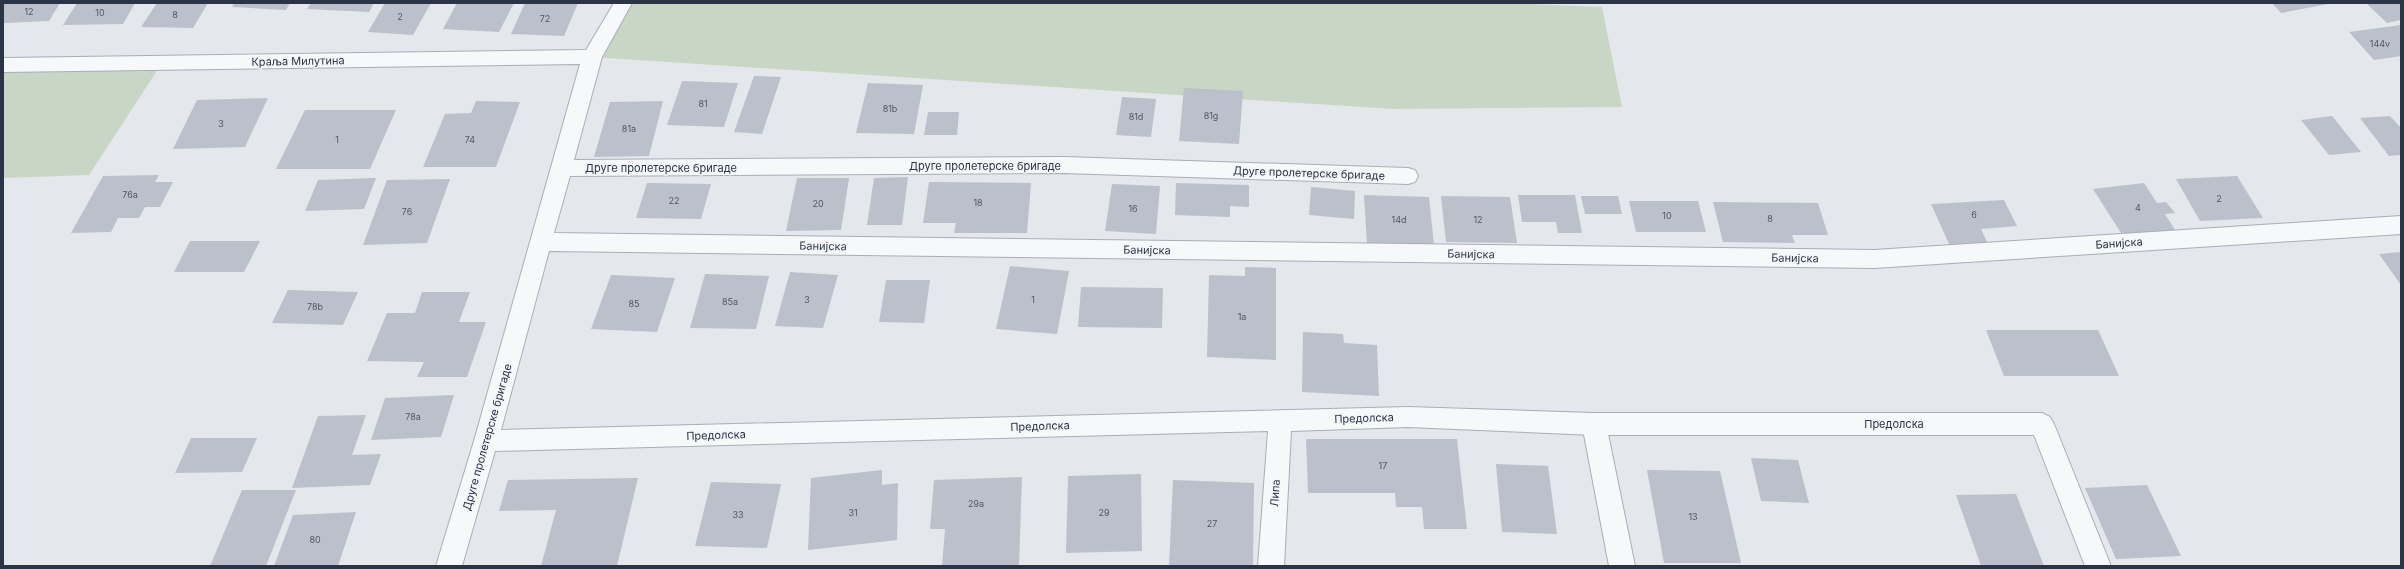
<svg xmlns="http://www.w3.org/2000/svg" width="2404" height="569" font-family="Inter,sans-serif">
	<rect width="100%" height="100%" fill="#e4e7ec"/>
	<g fill="#c9d6c5">
		<path d="M623 3H1505L1602 7 1622 107 1393 109 592 57Z"/>
		<path d="M162 63 89 175 3 178V65Z"/>
	</g>
	<g fill="#bbc0ca">
		<path d="M3 3H60L49 21 3 23Z"/>
		<path d="M77 3H135L123 24 63 25Z"/>
		<path d="M157 3H208L193 28 141 27Z"/>
		<path d="M234 3H290L286 10 232 7Z"/>
		<path d="M311 3H374L369 12 307 9Z"/>
		<path d="M385 3H431L413 35 368 32Z"/>
		<path d="M457 3H514L499 32 443 29Z"/>
		<path d="M525 3H578L564 36 511 34Z"/>
		<path d="M2272 3H2328V4L2281 13Z"/>
		<path d="M2366 3H2401V20L2387 23Z"/>
		<path d="M2401 25V56L2374 60 2349 32Z"/>
		<path d="M754 76 781 77 762 134 734 132Z"/>
		<path d="M682 81 738 83 724 127 667 125Z"/>
		<path d="M868 83 923 85 914 134 856 133Z"/>
		<path d="M1184 88 1243 91 1239 144 1179 141Z"/>
		<path d="M1122 97 1156 99 1151 137 1116 135Z"/>
		<path d="M268 98 245 147 173 149 197 100Z"/>
		<path d="M476 101 520 102 496 167H423L445 114 471 113Z"/>
		<path d="M663 101 649 156 594 157 610 102Z"/>
		<path d="M305 110H396L370 169H276Z"/>
		<path d="M928 112H959L957 135H924Z"/>
		<path d="M2332 116 2361 152 2329 155 2301 120Z"/>
		<path d="M2390 116 2401 128V155L2389 156 2360 118Z"/>
		<path d="M159 175 155 182H173L160 207H145L139 218H118L111 232 71 233 103 176Z"/>
		<path d="M2237 176 2263 218 2200 221 2176 179Z"/>
		<path d="M908 177 902 225H867L874 178Z"/>
		<path d="M376 178 364 209 305 211 318 180Z"/>
		<path d="M797 178H849L841 230 786 231Z"/>
		<path d="M450 179 427 243 363 245 387 180Z"/>
		<path d="M929 182 1031 183 1027 233H954L956 223H923Z"/>
		<path d="M647 183 711 184 701 219 636 218Z"/>
		<path d="M1176 183 1249 185V207L1230 206V217L1175 215Z"/>
		<path d="M2144 183 2157 203 2166 202 2175 213 2165 214 2175 230 2123 236 2093 189Z"/>
		<path d="M1112 184 1160 186 1156 234 1105 231Z"/>
		<path d="M1311 187 1355 191 1354 219 1309 215Z"/>
		<path d="M1364 195 1429 197 1434 245 1367 244Z"/>
		<path d="M1518 195H1575L1582 233H1558L1556 222H1522Z"/>
		<path d="M1441 196 1510 197 1517 243 1446 242Z"/>
		<path d="M1581 196H1618L1622 214H1585Z"/>
		<path d="M2004 200 2017 226 1981 229 1988 244 1950 246 1931 204Z"/>
		<path d="M1629 201H1698L1706 232H1636Z"/>
		<path d="M1713 202 1818 203 1828 235H1792L1795 243 1723 242Z"/>
		<path d="M190 241H260L244 272H174Z"/>
		<path d="M2401 252V285L2379 254Z"/>
		<path d="M1010 266 1069 271 1057 334 996 329Z"/>
		<path d="M1245 267 1276 268V360L1207 357 1209 275 1245 276Z"/>
		<path d="M790 272 838 275 823 328 775 326Z"/>
		<path d="M705 274 769 276 756 329 690 328Z"/>
		<path d="M611 275 675 278 657 332 591 329Z"/>
		<path d="M886 280H930L924 323 879 322Z"/>
		<path d="M1081 287 1163 288 1162 328 1078 327Z"/>
		<path d="M288 290 358 292 343 325 272 323Z"/>
		<path d="M422 292H470L459 322H486L467 377H417L424 362 367 361 387 313H415Z"/>
		<path d="M1986 330H2098L2119 376H2004Z"/>
		<path d="M1303 332 1343 334 1344 343 1377 345 1379 396 1302 392Z"/>
		<path d="M454 395 441 437 371 440 385 398Z"/>
		<path d="M366 415 352 455 381 454 370 485 292 488 318 416Z"/>
		<path d="M191 438H257L242 472 175 473Z"/>
		<path d="M1306 439H1457L1467 529H1424L1422 507H1396L1395 493H1308Z"/>
		<path d="M1751 458 1798 460 1809 503 1761 501Z"/>
		<path d="M1496 464 1548 466 1557 534 1502 532Z"/>
		<path d="M882 470V485L898 483 897 540 808 550 811 478Z"/>
		<path d="M1647 470 1720 471 1741 563H1664Z"/>
		<path d="M1141 474 1142 551 1066 553 1068 476Z"/>
		<path d="M1022 477 1019 566H942L945 529H930L934 480Z"/>
		<path d="M638 478 617 566H541L556 510 499 511 508 480Z"/>
		<path d="M1173 480 1254 483 1253 566H1169Z"/>
		<path d="M711 482 781 484 767 548 695 546Z"/>
		<path d="M2147 485 2181 556 2116 559 2085 488Z"/>
		<path d="M242 490H296L266 566H210Z"/>
		<path d="M2016 494 2044 566H1981L1956 495Z"/>
		<path d="M356 512 338 566H274L293 515Z"/>
	</g>
	<g fill="none" stroke-linecap="round" stroke-linejoin="round">
		<g stroke="#a9aeb7" stroke-width="2">
			<path id="lane" d="M1594 413 1602 417 1606 424 1635 566H1609L1582 424 1586 417Z"/>
		</g>
		<g stroke="#a9aeb7" stroke-width="2">
			<path id="street" d="M614 3H632L602 57 574 160 1064 157 1408 168 1415 170 1418 176 1415 182 1408 184 1064 173 570 176 554 233 1874 250 2401 216V234L1874 268 549 251 501 430 1408 407 1594 413H2042L2050 417 2054 424 2111 566H2085L2034 435H1594L1408 427 1291 431 1284 566H1258L1268 431 495 451 462 566H436L474 441 580 64 3 72V58L586 50Z"/>
		</g>
		<use href="#lane" fill="#f7f8fa" fill-rule="evenodd"/>
		<use href="#street" fill="#f7f8fa" fill-rule="evenodd"/>
	</g>
	<g text-anchor="middle" stroke-width="3" stroke-linejoin="round" paint-order="stroke">
		<g font-size="9" fill="#4f5766">
			<text x="29" y="15">12</text>
			<text x="100" y="16">10</text>
			<text x="175" y="18">8</text>
			<text x="400" y="20">2</text>
			<text x="545" y="22">72</text>
			<text x="2380" y="47">144v</text>
			<text x="703" y="107">81</text>
			<text x="890" y="112">81b</text>
			<text x="1211" y="119">81g</text>
			<text x="1136" y="120">81d</text>
			<text x="221" y="127">3</text>
			<text x="629" y="132">81a</text>
			<text x="337" y="143">1</text>
			<text x="470" y="143">74</text>
			<text x="130" y="198">76a</text>
			<text x="2219" y="202">2</text>
			<text x="674" y="204">22</text>
			<text x="978" y="206">18</text>
			<text x="818" y="207">20</text>
			<text x="2138" y="211">4</text>
			<text x="1133" y="212">16</text>
			<text x="407" y="215">76</text>
			<text x="1974" y="218">6</text>
			<text x="1667" y="219">10</text>
			<text x="1770" y="222">8</text>
			<text x="1399" y="223">14d</text>
			<text x="1478" y="223">12</text>
			<text x="807" y="303">3</text>
			<text x="1033" y="303">1</text>
			<text x="730" y="305">85a</text>
			<text x="634" y="307">85</text>
			<text x="315" y="310">78b</text>
			<text x="1242" y="320">1a</text>
			<text x="413" y="420">78a</text>
			<text x="1383" y="469">17</text>
			<text x="976" y="507">29a</text>
			<text x="853" y="516">31</text>
			<text x="1104" y="516">29</text>
			<text x="738" y="518">33</text>
			<text x="1693" y="520">13</text>
			<text x="1212" y="527">27</text>
			<text x="315" y="543">80</text>
		</g>
		<g font-size="11" fill="#2b3445" stroke="#f4f6f9">
			<text transform="translate(298 61) rotate(-1)" y="4">Краља Милутина</text>
			<text x="985" y="170">Друге пролетерске бригаде</text>
			<text x="661" y="172">Друге пролетерске бригаде</text>
			<text transform="translate(1309 173) rotate(2)" y="4">Друге пролетерске бригаде</text>
			<text transform="translate(2119 243) rotate(-4)" y="4">Банијска</text>
			<text transform="translate(823 246) rotate(1)" y="4">Банијска</text>
			<text transform="translate(1147 250) rotate(1)" y="4">Банијска</text>
			<text transform="translate(1471 254) rotate(1)" y="4">Банијска</text>
			<text transform="translate(1795 258) rotate(1)" y="4">Банијска</text>
			<text transform="translate(1364 418) rotate(-2)" y="4">Предолска</text>
			<text x="1894" y="428">Предолска</text>
			<text transform="translate(1040 426) rotate(-2)" y="4">Предолска</text>
			<text transform="translate(716 435) rotate(-2)" y="4">Предолска</text>
			<text transform="translate(487 437) rotate(-74)" y="4">Друге пролетерске бригаде</text>
			<text transform="translate(1275 493) rotate(-86)" y="4">Липа</text>
		</g>
	</g>
	<rect width="2404" height="569" fill="none" stroke="#2b3445" stroke-width="8"/>
</svg>
